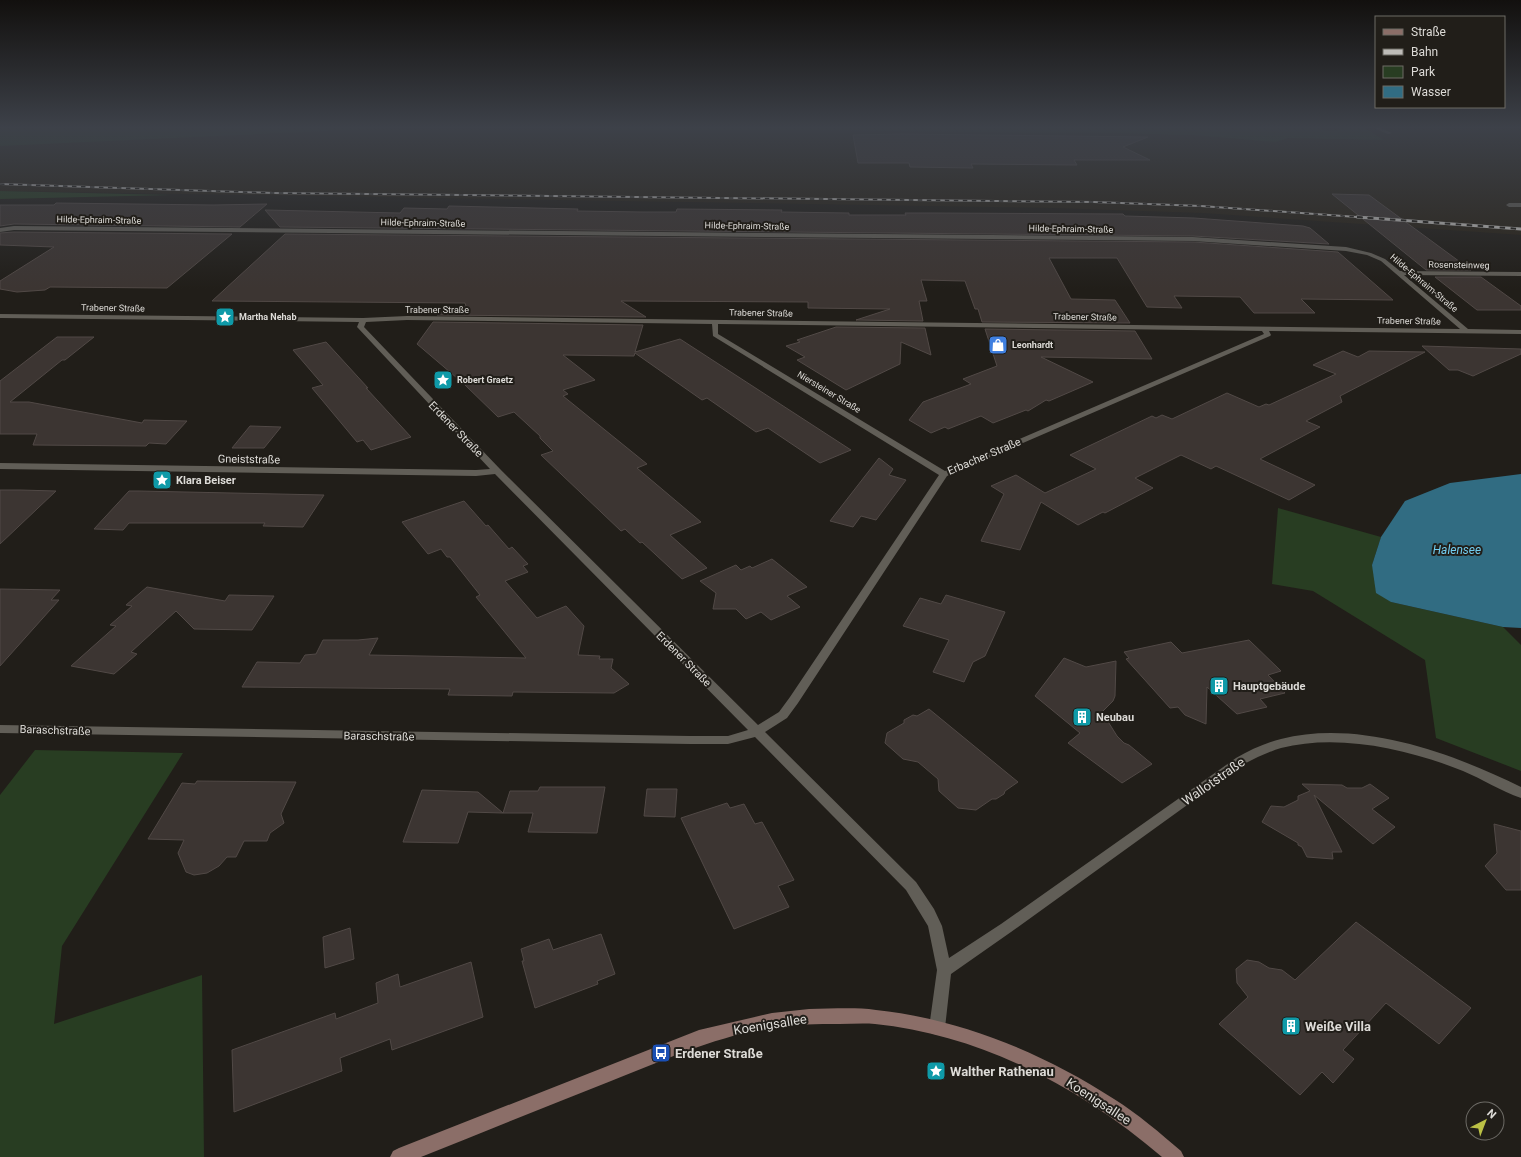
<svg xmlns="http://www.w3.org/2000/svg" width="1521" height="1157" font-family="Roboto,sans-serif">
	<rect width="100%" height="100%" fill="#211e19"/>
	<path fill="#292318" d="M0 127H1521V235L1202 213 1052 208 0 191Z"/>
	<g fill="#283d22">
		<path d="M0 127H413L0 146Z"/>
		<path d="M606 127H1319L1324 131 1340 130 1337 127H1363L1384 140 1288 138 1276 142 1193 135 1111 133 769 130H605Z"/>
		<path d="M0 191 172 195 0 199Z"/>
		<path d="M1278 508 1381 537 1372 565 1391 602 1503 627 1521 645V771L1436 738 1425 660 1313 591 1272 584Z"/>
		<path d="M35 750 183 753 62 946 54 1024 202 975 204 1157H0V795Z"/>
	</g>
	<path fill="#316c82" d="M1521 474V628L1503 627 1391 602 1376 593 1372 565 1381 537 1405 501 1450 483Z"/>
	<g fill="#3c3532" stroke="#514946">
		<path d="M901 134 1148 137 1123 147 1150 160H1074L1077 165 971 164 973 168 910 167 909 163H858L853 135Z"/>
		<path d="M1332 194 1369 195 1471 270H1426Z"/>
		<path d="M56 203 213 205 267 204 240 227 14 224 0 226V205H54Z"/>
		<path d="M449 206 578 209 577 211 642 212H676L677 209 782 210 781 212 849 213V215H906L905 213H934L1123 214 1125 216 1194 218 1303 226 1310 228 1329 244 1193 236 280 227 265 210 400 213 404 208 447 209Z"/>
		<path d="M14 232 232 234 167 288 50 287 45 290 17 292 0 289V281L54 247 0 245V233Z"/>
		<path d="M285 234 1193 242 1338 252 1393 300 1301 299 1315 313H1254L1240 297 1174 296 1182 308 1147 307 1117 258H1049L1071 299 1115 300 1130 323 982 322 978 309H975L965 281 921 280 927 301H919L923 321 856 320 890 309 808 308V302L621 301 646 317 437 315 439 313 466 306 465 303 212 301Z"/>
		<path d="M1435 277H1481L1521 306V310H1477Z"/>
		<path d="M433 322 643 325 635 352 680 339 851 450 820 463 768 428 756 432 707 398 702 400 635 353 634 356 563 355 595 380 563 390 568 394 563 396 647 464 637 468 701 522 670 535 707 568 682 579 642 542 640 543 625 529 621 531 541 455 553 451 540 438V436L514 412 498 417 464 384 417 344Z"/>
		<path d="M836 327 925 328 931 355 901 342 900 364 846 390 797 360 805 357 786 346 800 342 797 340Z"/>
		<path d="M985 329 1135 331 1152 359 1041 357 1093 382 1049 401 1046 400 1028 411 1026 410 993 423 981 416 948 429 945 427 931 433 909 420 923 402 971 384 963 379 997 366Z"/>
		<path d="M57 337H94L65 360H62L10 402H29L142 423 144 420 187 421 166 444 149 443 146 446 33 445 37 434H0V381Z"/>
		<path d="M326 342 368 388H366L411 437 371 450 363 440 357 442 312 388 323 385 293 350Z"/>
		<path d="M1422 346 1521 349V354L1473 376 1458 370H1449Z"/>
		<path d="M1343 351 1358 357 1369 351 1425 352 1340 396 1342 402 1306 421 1320 427 1260 459 1315 485 1289 500 1216 466 1211 469 1181 455 1135 478 1153 488 1105 513 1103 512 1078 525 1041 502 1020 550 981 541 1004 494 991 486 1016 475 1045 493 1096 469 1070 455 1152 416 1156 418 1162 415 1172 419 1227 393 1259 407 1266 404 1269 405 1336 374 1313 365Z"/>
		<path d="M250 426 281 427 264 448H232Z"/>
		<path d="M879 458 893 469 889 475 906 480 876 520 861 516 853 527 830 521Z"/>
		<path d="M0 490H20L56 491 0 544Z"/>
		<path d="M129 491H139L324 495 303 527 263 526 265 523H129L123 530 94 529Z"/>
		<path d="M464 501 486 526 488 525 509 549 512 547 528 564 523 566 528 572 505 581 537 618 566 606 584 626 578 655 600 656 599 659H613L611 668 629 684 614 693 513 692 512 696 448 695 450 689 242 687 257 662 300 663 305 655 316 654 323 640H358L378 638 369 655 526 658 476 597 480 595 450 557H447L441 549 428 554 402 522Z"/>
		<path d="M772 559 807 587 787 596 800 607 771 620 761 612 746 619 736 609H713L716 593 700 581 736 565 741 570 750 566 752 568Z"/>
		<path d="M147 587 225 601 229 595 274 596 252 630 194 629 176 611 131 652 137 654 114 674 71 666 116 626 110 625 132 606 126 605Z"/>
		<path d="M0 589 60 590 51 600H59L0 666Z"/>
		<path d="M946 595 1005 612 985 656 973 662 964 682 933 672 949 640 903 626 920 598 941 604Z"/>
		<path d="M1249 640 1281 671 1268 675 1285 693 1260 699 1267 707 1237 714 1207 687 1206 724 1185 715 1178 707 1170 708 1126 659 1129 658 1124 652 1171 642 1182 653Z"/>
		<path d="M1064 658 1086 667 1116 661 1115 696 1113 701 1102 712 1117 736 1124 743 1129 745 1152 764 1122 783 1068 743 1080 733 1035 696Z"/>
		<path d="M929 709 1018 782 1005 791 1004 794 996 799H992L976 810 958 808 939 791 938 779 918 762 903 759 885 743 887 733 904 723V720L913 715 917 716Z"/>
		<path d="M197 781 296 782 281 814 284 823 270 833 267 841H244L236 857H227L219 866 207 873 194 875 186 872 178 853 184 840 148 839 182 783 195 784Z"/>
		<path d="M1302 784 1342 785 1347 788H1362L1370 784 1389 798 1372 809 1395 827 1373 844 1314 795 1342 852H1332L1333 859 1307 857 1302 847 1298 845V843L1262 822 1271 806 1284 807 1298 800V796L1310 791Z"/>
		<path d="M540 787H605L597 833 528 832 533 813H503L510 791H538Z"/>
		<path d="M647 789H677L675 817 644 816Z"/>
		<path d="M422 790 478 792 503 813 468 812 458 843 403 842Z"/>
		<path d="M727 803 730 808 744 804 755 824 762 822 794 880 778 886 789 907 734 929 681 818Z"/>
		<path d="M1494 824 1521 831V890H1506L1485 866 1497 853Z"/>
		<path d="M1356 922 1471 1008 1439 1044 1386 1003 1343 1050 1354 1059 1333 1083 1322 1072 1300 1095 1219 1024 1248 997 1237 983 1236 969 1247 960 1259 962 1269 968 1282 970 1295 980Z"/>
		<path d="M350 928 354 959 325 968 323 937Z"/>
		<path d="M601 934 615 974 597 981 598 984 535 1008 522 961H524L521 949 549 939 553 950Z"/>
		<path d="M471 962 483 1017 392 1050 390 1039 340 1058 342 1071 234 1112 232 1050 335 1013 336 1019 378 1003 376 983 398 974 400 987Z"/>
	</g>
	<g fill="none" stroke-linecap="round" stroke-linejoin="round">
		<g fill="#615e57" fill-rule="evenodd">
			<path d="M1371 127H1378L1392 133 1388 134Z"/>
			<path d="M1521 203V207H1509L1506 205 1509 203Z"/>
			<path d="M14 226 1193 237 1346 247 1371 253 1385 259 1400 271 1521 272V276L1404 275 1468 329 1521 330V334L1269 331 1271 335 1270 336 947 476 798 703 787 718 765 732 916 882 934 909 942 926 949 958 1001 924 1236 758C1250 750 1265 743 1281 739 1359 719 1452 753 1521 787V798C1501 791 1482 779 1463 771 1409 749 1338 733 1281 748 1268 752 1256 758 1244 764L1011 932 951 974 945 1028 943 1033 937 1035 931 1033 929 1028 937 970 928 926 906 890 755 737 728 744H690L0 733V725L690 736H728L748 730 495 474 476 476 0 469V463L476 470 490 469 358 328 357 327 359 322 0 318V314L363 318 407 316 1460 329 1381 261 1367 255 1346 251 1193 241 14 230 0 232V228ZM407 320 712 324 713 336 939 475 790 697 779 712 758 725 500 469 364 327 366 322ZM718 324 1262 331 1264 334 945 471 718 334Z"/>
		</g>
		<path fill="#8b6e68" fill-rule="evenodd" d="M809 1009C831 1009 854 1007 876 1010 961 1019 1043 1053 1114 1099 1138 1114 1160 1133 1181 1151L1184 1157H1162C1081 1088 982 1035 875 1024 863 1023 851 1024 839 1024 817 1024 796 1024 774 1027 717 1036 664 1060 611 1081 547 1106 484 1132 421 1157H390L393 1151 399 1148 699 1030 772 1013Z"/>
		<g stroke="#bebcb8" stroke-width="2">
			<path id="rail-far1" d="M0 184 273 193 1094 202 1201 206 1371 218"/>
		</g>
		<g stroke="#bebcb8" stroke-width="3">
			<path id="rail" d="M1357 217 1521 229"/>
		</g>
		<use href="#rail-far1" stroke="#211e19" stroke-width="1.5" stroke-dasharray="4.5" stroke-linecap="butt"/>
		<use href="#rail" stroke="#211e19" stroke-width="2" stroke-dasharray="5.5" stroke-linecap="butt"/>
	</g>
	<linearGradient id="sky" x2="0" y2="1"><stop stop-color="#12100e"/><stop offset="0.44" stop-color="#3d4149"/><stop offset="1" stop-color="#3d4149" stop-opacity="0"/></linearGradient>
	<rect width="1521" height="289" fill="url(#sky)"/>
	<defs>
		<g id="sight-square" transform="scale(1)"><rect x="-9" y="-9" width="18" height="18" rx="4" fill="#0f9aa8" stroke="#211e19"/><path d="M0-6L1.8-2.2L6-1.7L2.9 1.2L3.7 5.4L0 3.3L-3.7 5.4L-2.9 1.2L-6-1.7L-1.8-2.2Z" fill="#fff"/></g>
		<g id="shop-square" transform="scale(1)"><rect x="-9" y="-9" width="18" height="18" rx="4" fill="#3f7fe0" stroke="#211e19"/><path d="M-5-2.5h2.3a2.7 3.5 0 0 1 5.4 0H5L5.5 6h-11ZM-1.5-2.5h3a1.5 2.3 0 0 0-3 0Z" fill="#fff"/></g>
		<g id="building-square" transform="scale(1)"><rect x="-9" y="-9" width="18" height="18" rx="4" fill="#0f9aa8" stroke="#211e19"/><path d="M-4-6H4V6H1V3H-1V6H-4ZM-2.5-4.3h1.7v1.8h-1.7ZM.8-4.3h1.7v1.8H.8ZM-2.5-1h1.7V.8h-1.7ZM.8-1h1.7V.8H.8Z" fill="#fff"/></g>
		<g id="bus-square" transform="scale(1)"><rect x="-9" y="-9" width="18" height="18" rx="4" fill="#1a4fb4" stroke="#211e19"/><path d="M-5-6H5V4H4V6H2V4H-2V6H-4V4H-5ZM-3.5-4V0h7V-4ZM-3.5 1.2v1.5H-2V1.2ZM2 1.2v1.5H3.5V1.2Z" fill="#fff"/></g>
	</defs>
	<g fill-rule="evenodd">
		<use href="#sight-square" x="225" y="317"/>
		<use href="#shop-square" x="998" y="345"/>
		<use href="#sight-square" x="443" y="380"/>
		<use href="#sight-square" x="162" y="480"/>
		<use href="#building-square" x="1219" y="686"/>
		<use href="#building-square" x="1082" y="717"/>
		<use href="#building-square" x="1291" y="1026"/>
		<use href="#bus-square" x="661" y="1053"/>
		<use href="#sight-square" x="936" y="1071"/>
	</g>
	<g text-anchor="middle" stroke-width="4" stroke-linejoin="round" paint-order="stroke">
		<g font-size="9" fill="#dddbd7" stroke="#211e19">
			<text transform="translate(99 220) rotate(1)" y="3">Hilde-Ephraim-Straße</text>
			<text transform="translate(423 223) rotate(1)" y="3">Hilde-Ephraim-Straße</text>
			<text transform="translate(747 226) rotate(1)" y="3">Hilde-Ephraim-Straße</text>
			<text transform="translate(1071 229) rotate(1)" y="3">Hilde-Ephraim-Straße</text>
			<text transform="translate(1459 265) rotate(1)" y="3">Rosensteinweg</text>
			<text transform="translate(1424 283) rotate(40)" y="3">Hilde-Ephraim-Straße</text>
			<text transform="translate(113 308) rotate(1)" y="3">Trabener Straße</text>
			<text x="437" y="313">Trabener Straße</text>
			<text transform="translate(761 313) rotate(1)" y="3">Trabener Straße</text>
			<text transform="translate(1085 317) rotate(1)" y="3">Trabener Straße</text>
			<text transform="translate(1409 321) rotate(1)" y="3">Trabener Straße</text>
			<text transform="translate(829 392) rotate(31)" y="3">Niersteiner Straße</text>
		</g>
		<g font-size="9" font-weight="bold" fill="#dddbd7" stroke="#211e19" text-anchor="start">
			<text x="239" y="320">Martha Nehab</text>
			<text x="1012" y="348">Leonhardt</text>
			<text x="457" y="383">Robert Graetz</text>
		</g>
		<g font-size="11" fill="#dddbd7" stroke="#211e19">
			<text transform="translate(456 429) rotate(46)" y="4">Erdener Straße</text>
			<text transform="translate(984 456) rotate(-23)" y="4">Erbacher Straße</text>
			<text transform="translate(249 459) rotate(1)" y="4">Gneiststraße</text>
			<text transform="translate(684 659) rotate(45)" y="4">Erdener Straße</text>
			<text transform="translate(55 730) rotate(2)" y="4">Baraschstraße</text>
			<text transform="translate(379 736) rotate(1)" y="4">Baraschstraße</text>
		</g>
		<g font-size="11" font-weight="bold" fill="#dddbd7" stroke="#211e19" text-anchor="start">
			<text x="176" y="484">Klara Beiser</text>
			<text x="1233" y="690">Hauptgebäude</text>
			<text x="1096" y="721">Neubau</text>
		</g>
		<g font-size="12" font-style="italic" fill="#72cdf0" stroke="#211e19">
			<text x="1457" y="554">Halensee</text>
		</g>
		<g font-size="13" fill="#dddbd7" stroke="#211e19">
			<text transform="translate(1213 781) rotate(-35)" y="5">Wallotstraße</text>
			<text transform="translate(770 1024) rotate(-9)" y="5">Koenigsallee</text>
			<text transform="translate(1099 1101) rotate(33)" y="5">Koenigsallee</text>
		</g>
		<g font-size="13" font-weight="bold" fill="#dddbd7" stroke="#211e19" text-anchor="start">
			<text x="1305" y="1031">Weiße Villa</text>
			<text x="675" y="1058">Erdener Straße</text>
			<text x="950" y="1076">Walther Rathenau</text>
		</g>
	</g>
	<rect x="1375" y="16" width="130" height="92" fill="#211e19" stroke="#6c6a65"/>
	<rect x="1383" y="29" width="20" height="6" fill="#8b6e68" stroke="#6c6a65"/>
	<text x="1411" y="36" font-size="12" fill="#dddbd7">Straße</text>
	<rect x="1383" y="49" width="20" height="6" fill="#bebcb8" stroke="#6c6a65"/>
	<text x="1411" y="56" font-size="12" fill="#dddbd7">Bahn</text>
	<rect x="1383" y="66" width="20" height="12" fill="#283d22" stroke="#6c6a65"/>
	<text x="1411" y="76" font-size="12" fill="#dddbd7">Park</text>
	<rect x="1383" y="86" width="20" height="12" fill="#316c82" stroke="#6c6a65"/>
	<text x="1411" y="96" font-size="12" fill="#dddbd7">Wasser</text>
	<g transform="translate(1485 1121) rotate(42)"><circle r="19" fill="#211e19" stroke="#6c6a65"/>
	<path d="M0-3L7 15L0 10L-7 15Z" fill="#bbc045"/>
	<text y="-6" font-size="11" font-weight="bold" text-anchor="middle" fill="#dddbd7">N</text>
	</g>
</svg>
